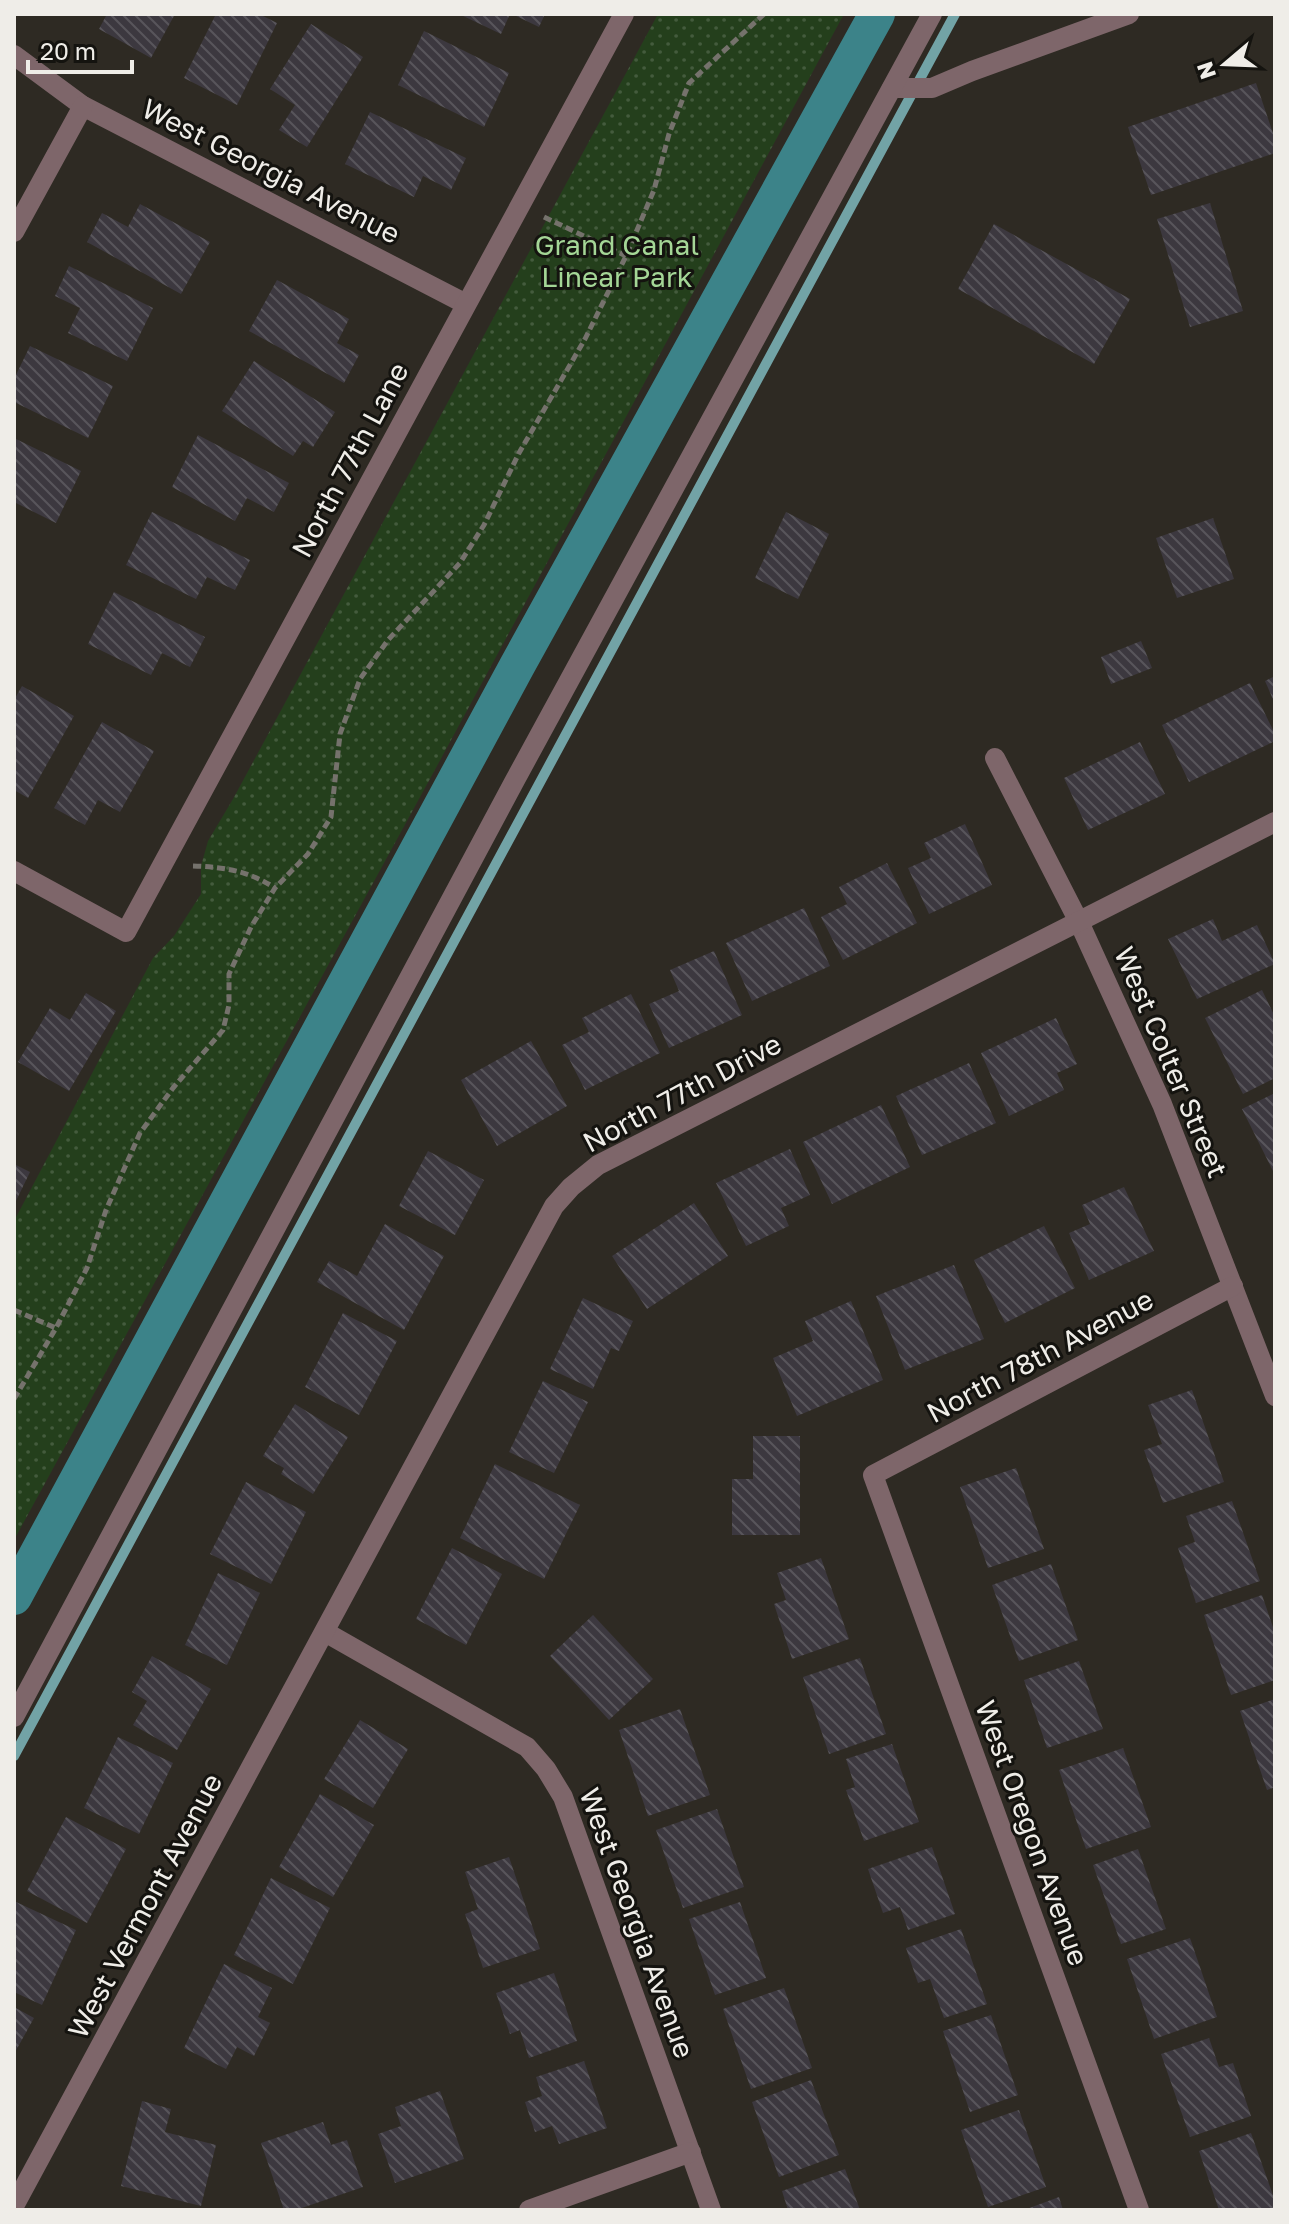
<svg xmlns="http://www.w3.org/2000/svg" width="1289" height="2224" font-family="'Golos Text',sans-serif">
	<defs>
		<pattern id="park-dots" width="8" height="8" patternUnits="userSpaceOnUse" patternTransform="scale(2)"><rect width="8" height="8" fill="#243f1c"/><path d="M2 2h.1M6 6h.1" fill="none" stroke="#445b3d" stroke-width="1.8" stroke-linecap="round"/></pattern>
		<pattern id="building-back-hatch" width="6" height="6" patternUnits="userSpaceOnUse" patternTransform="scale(2)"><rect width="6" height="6" fill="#3c383f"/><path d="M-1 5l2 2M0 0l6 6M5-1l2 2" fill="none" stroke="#58555b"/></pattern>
	</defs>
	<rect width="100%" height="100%" fill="#2e2a23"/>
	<path fill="url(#park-dots)" d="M658 14H844L437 766 14 1540V1221L153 958 174 936 201 894V866L208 841 233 799Z"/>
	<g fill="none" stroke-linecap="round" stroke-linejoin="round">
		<path stroke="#72a3a6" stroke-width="10" d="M14 1756 955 14"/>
		<path stroke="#3c8389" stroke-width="36" d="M14 1597 517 666 877 14"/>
	</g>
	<g fill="url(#building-back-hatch)">
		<path d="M107 14H175L151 58 99 29Z"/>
		<path d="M216 14H259L277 23 237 105 184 78Z"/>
		<path d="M459 14H510L501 34Z"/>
		<path d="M512 14H545L539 27Z"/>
		<path d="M311 24 363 57 307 147 279 130 295 105 270 89Z"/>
		<path d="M424 31 509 73 484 127 398 85Z"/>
		<path d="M1256 83 1275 139V153L1151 195 1128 127Z"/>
		<path d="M370 112 466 158 451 190 423 176 414 197 345 164Z"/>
		<path d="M1210 203 1243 311 1190 327 1157 219Z"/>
		<path d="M140 204 210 242 181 294 87 242 102 213 128 227Z"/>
		<path d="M994 224 1130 299 1094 364 958 289Z"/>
		<path d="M69 266 153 308 127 361 68 333 80 308 55 296Z"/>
		<path d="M277 280 349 319 337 343 359 355 344 383 249 331Z"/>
		<path d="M30 346 113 386 88 438 14 402V379Z"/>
		<path d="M254 361 335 412 313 447 303 441 293 456 222 411Z"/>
		<path d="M198 435 289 483 274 512 247 498 235 521 172 487Z"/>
		<path d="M14 438 81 471 56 523 14 502Z"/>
		<path d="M152 512 250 560 235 590 207 577 196 599 126 565Z"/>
		<path d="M786 512 829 534 798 599 755 578Z"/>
		<path d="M1213 518 1234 579 1177 598 1156 538Z"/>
		<path d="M114 592 205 637 190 667 162 653 151 675 88 644Z"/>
		<path d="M1141 641 1152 668 1111 684 1101 657Z"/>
		<path d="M1275 676V704L1265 681Z"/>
		<path d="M1250 683 1275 734V741L1189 782 1162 725Z"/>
		<path d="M22 686 74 716 28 798 14 790V700Z"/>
		<path d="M102 722 154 751 120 812 98 800 85 825 54 808Z"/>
		<path d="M1140 742 1165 794 1088 830 1064 778Z"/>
		<path d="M965 824 992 885 929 914 908 868 931 858 924 843Z"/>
		<path d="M887 863 917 923 843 960 821 917 847 904 839 887Z"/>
		<path d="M804 908 830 966 752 1001 726 943Z"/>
		<path d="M1213 919 1222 941 1257 925 1275 964 1197 999 1168 939Z"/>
		<path d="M714 951 742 1015 669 1048 649 1004 679 991 670 970Z"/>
		<path d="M1262 990 1275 1017V1042L1273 1043 1275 1048V1078L1243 1094 1205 1018Z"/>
		<path d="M86 993 116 1011 69 1091 18 1062 50 1008 70 1020Z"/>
		<path d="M631 994 660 1053 585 1090 562 1045 589 1032 582 1018Z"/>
		<path d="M1056 1018 1077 1064 1057 1073 1064 1090 1009 1116 981 1053Z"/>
		<path d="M531 1041 567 1106 497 1146 461 1080Z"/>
		<path d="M969 1063 996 1123 922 1155 896 1096Z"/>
		<path d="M1275 1093V1175L1242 1109Z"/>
		<path d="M881 1105 910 1167 832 1204 803 1142Z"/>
		<path d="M790 1149 810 1195 781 1208 789 1226 746 1246 716 1183Z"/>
		<path d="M428 1151 484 1180 455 1235 399 1206Z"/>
		<path d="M14 1164 30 1172 14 1205Z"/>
		<path d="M1124 1187 1154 1251 1089 1280 1069 1233 1090 1224 1082 1205Z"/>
		<path d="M694 1203 728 1256 647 1309 612 1256Z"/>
		<path d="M385 1224 444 1256 404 1330 317 1282 329 1261 357 1276Z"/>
		<path d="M1044 1226 1075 1288 1005 1323 974 1260Z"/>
		<path d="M954 1265 984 1339 905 1370 876 1296Z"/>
		<path d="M583 1298 633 1321 619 1351 611 1348 593 1389 550 1369Z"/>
		<path d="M851 1301 883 1380 797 1416 773 1358 813 1341 805 1321Z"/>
		<path d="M343 1313 397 1341 359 1415 305 1387Z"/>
		<path d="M543 1381 588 1402 554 1473 509 1452Z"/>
		<path d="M1192 1390 1224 1482 1163 1503 1144 1450 1162 1444 1148 1405Z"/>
		<path d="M295 1404 348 1437 313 1494 281 1474 284 1468 263 1456Z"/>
		<path d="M753 1436H800V1535H732V1479H753Z"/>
		<path d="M495 1464 580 1505 544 1579 460 1538Z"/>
		<path d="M1016 1468 1044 1549 988 1568 960 1487Z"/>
		<path d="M246 1482 306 1512 271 1584 210 1554Z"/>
		<path d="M1232 1501 1260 1581 1196 1603 1178 1548 1195 1542 1186 1516Z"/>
		<path d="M452 1548 502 1574 466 1645 416 1619Z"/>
		<path d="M821 1558 849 1639 792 1659 774 1604 786 1600 777 1573Z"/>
		<path d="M1051 1564 1078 1640 1019 1661 992 1585Z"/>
		<path d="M218 1573 260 1593 227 1665 185 1645Z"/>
		<path d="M1262 1595 1275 1633V1680L1231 1695 1204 1615Z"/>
		<path d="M593 1615 653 1679 609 1720 550 1656Z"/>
		<path d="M152 1656 211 1689 177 1750 133 1725 147 1701 132 1692Z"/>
		<path d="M860 1658 886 1734 829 1754 803 1677Z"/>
		<path d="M1079 1661 1103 1729 1047 1748 1024 1680Z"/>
		<path d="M1275 1699V1787L1267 1790 1240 1711Z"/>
		<path d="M680 1709 710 1795 648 1816 619 1730Z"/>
		<path d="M360 1720 408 1749 373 1808 324 1779Z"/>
		<path d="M118 1737 173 1763 139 1834 84 1808Z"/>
		<path d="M892 1744 919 1822 864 1841 846 1790 855 1787 846 1759Z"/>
		<path d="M1123 1748 1151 1827 1086 1849 1059 1770Z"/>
		<path d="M320 1794 374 1825 333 1897 279 1867Z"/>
		<path d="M717 1809 744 1887 683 1908 656 1830Z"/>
		<path d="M66 1817 126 1849 87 1923 27 1891Z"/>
		<path d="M932 1847 955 1914 908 1930 900 1907 883 1913 868 1869Z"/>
		<path d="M1138 1849 1166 1929 1121 1944 1093 1865Z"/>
		<path d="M509 1857 540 1949 483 1968 465 1914 478 1909 465 1872Z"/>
		<path d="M271 1878 330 1908 293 1984 234 1955Z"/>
		<path d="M14 1901 76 1930 42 2005 14 1992Z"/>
		<path d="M740 1902 766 1978 715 1995 689 1919Z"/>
		<path d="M961 1929 987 2004 944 2018 930 1979 918 1983 906 1948Z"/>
		<path d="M1190 1938 1217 2017 1154 2039 1127 1959Z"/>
		<path d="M224 1964 272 1988 258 2017 270 2023 254 2056 237 2047 226 2069 184 2048Z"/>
		<path d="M554 1973 577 2041 529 2058 520 2030 510 2034 496 1993Z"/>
		<path d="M784 1988 812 2068 751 2089 723 2009Z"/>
		<path d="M14 2007 34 2018 14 2054Z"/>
		<path d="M991 2015 1018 2095 970 2112 943 2031Z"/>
		<path d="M1209 2038 1219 2067 1233 2063 1251 2116 1190 2137 1161 2054Z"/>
		<path d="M584 2061 607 2128 559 2144 552 2126 535 2132 525 2102 542 2096 536 2077Z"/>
		<path d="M811 2080 839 2155 779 2177 752 2102Z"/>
		<path d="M440 2091 464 2159 395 2183 378 2134 401 2126 395 2107Z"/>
		<path d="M142 2101 171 2109 165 2132 216 2145 201 2206 121 2186Z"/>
		<path d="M1019 2110 1046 2187 988 2207 961 2130Z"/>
		<path d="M323 2122 331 2145 347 2140 363 2187 296 2210H284L261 2143Z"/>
		<path d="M1251 2133 1275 2201V2210H1219L1199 2151Z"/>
		<path d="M845 2169 860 2210H788L782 2191Z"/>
		<path d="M1059 2197 1063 2210H1024Z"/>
	</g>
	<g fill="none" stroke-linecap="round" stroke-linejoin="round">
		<g stroke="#75726c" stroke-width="5" stroke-dasharray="8 4" stroke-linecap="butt">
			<path d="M544 217 626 256"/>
			<path d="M193 866C224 867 249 871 275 888"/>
			<path d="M14 1310 56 1328"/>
			<path d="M14 1399 56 1328 87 1268 106 1210 140 1133 173 1088 223 1030 229 1005V974L251 927 275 888 308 854 331 817 340 734 360 679 388 640 460 563 484 525 519 453 585 339 626 256 654 190 669 134 689 83 764 14"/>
		</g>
		<g stroke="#7e666a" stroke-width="20">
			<path d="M14 55 83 106 466 304"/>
			<path d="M892 88H932L972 71 1129 14"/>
			<path d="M14 232 83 106"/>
			<path d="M995 758 1079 922 1162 1104 1275 1396"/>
			<path d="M14 871 126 932 624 14"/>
			<path d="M325 1632 527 1747 546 1769 563 1797 711 2210"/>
			<path d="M14 1717 514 782 932 14"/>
			<path d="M14 2206 554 1206 571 1187 598 1165 1275 822"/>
			<path d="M529 2210 691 2152"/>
			<path d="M1139 2210 873 1475 1233 1286"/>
		</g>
	</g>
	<g text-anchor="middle" stroke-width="6" stroke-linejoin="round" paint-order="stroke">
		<g font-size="28" fill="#efede8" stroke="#14130f">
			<text transform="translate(271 171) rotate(27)" y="10">West Georgia Avenue</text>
			<text transform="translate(350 460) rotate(-62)" y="10">North 77th Lane</text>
			<text transform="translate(1171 1062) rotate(67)" y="10">West Colter Street</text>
			<text transform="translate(682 1093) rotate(-28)" y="10">North 77th Drive</text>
			<text transform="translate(1040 1356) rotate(-28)" y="10">North 78th Avenue</text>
			<text transform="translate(1032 1833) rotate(70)" y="10">West Oregon Avenue</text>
			<text transform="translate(145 1906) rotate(-62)" y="10">West Vermont Avenue</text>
			<text transform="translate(637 1923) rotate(70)" y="10">West Georgia Avenue</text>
		</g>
		<g font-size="28" fill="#a4d696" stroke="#14130f">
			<text x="617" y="255">Grand Canal<tspan x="617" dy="32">Linear Park</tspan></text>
		</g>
	</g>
	<rect width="1289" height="2224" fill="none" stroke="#efede8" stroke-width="32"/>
	<g transform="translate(1225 64) rotate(251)" stroke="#14130f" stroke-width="6" paint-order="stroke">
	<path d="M0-6L14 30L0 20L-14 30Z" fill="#efede8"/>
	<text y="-12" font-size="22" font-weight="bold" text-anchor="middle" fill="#efede8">N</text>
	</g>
	<path d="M28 60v12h104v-12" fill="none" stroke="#efede8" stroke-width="4"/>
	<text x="40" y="60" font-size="24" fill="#efede8" stroke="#14130f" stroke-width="6" paint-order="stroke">20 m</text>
</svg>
